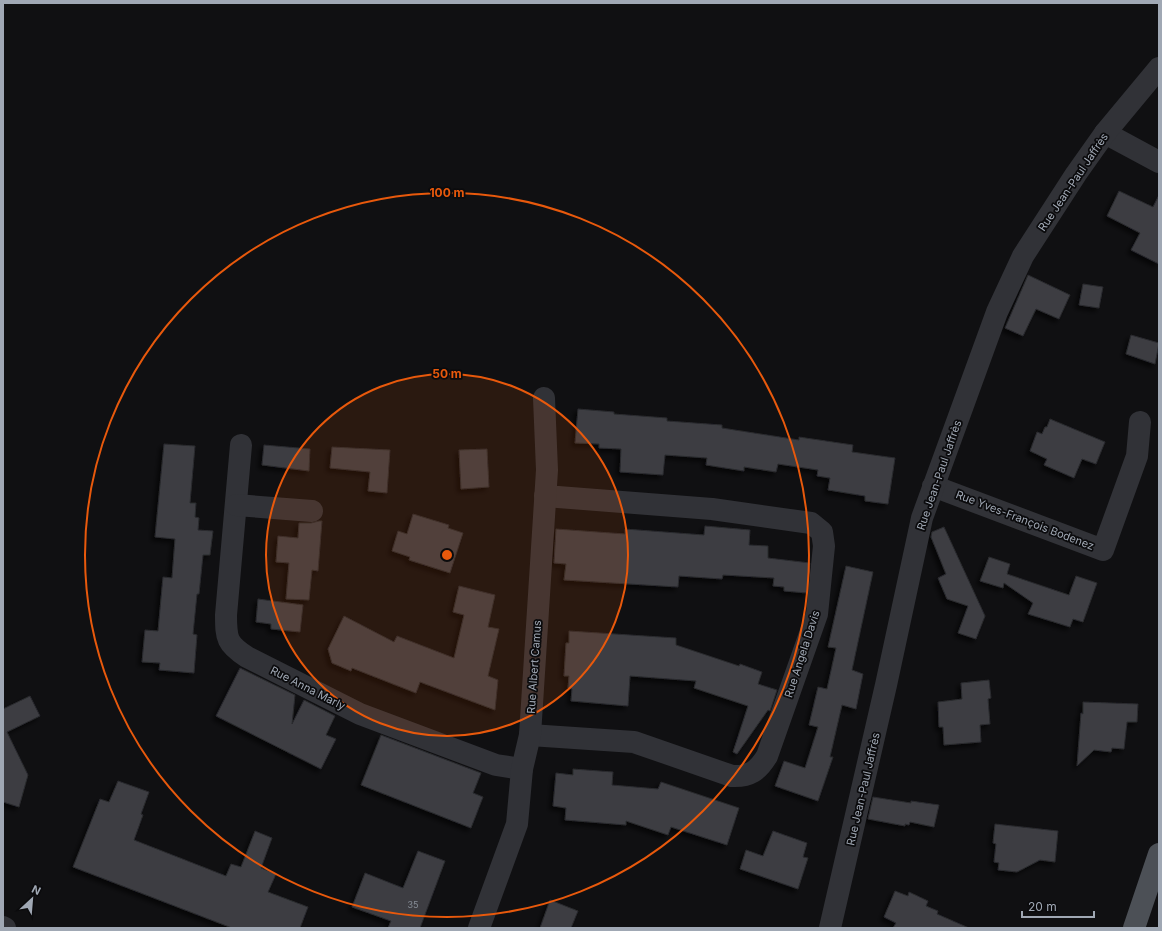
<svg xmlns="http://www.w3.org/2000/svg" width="1162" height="931" font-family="Inter,sans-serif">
	<defs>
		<filter id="shadow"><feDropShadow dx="-3.5" dy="3.5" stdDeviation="2" flood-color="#0009"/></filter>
	</defs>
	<rect width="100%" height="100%" fill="#101012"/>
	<g fill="#3c3e42" stroke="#2a2a2e" filter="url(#shadow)">
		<path d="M1119 191 1153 207 1159 195V264L1131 250 1140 233 1107 216Z"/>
		<path d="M1028 275 1070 295 1059 319 1036 309 1023 336 1005 328Z"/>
		<path d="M1083 284 1103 287 1099 308 1079 305Z"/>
		<path d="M1131 335 1159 343 1155 364 1126 354Z"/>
		<path d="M578 409 614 412V414L667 418V421L722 425V428L799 440V437L853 445 852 452 895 458 888 504 865 501V496L828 490 830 478 817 476 818 470 778 464 776 472 744 467V471L706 465 707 458 665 455 663 475 620 472 621 449 599 448V444L575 443Z"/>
		<path d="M1050 419 1105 442 1096 464 1082 459 1074 478 1044 465 1047 459 1030 451 1037 432 1042 434 1045 427H1047Z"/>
		<path d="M164 444 195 446 190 503H196L195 517 199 518 198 530 213 531 210 555H203L199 594H197L193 634 197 635 194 673 159 670 160 663 142 662 145 630 158 631 163 577 172 578 175 539 155 537Z"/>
		<path d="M264 445 310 449 309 471 262 465Z"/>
		<path d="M332 447 390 450 387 493 368 491 370 472 330 468Z"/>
		<path d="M487 449 489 487 461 489 459 450Z"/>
		<path d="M413 514 449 525 448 528 463 533 450 573 409 560 410 557 392 551 398 531 407 534Z"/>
		<path d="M319 521H322L318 571 312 570 309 600 286 599 289 563 276 562 278 536 298 538 299 523H311Z"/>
		<path d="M705 526 750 530 749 545 768 546V558L810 563 807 593 784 591V587L773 586 774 578 723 575 722 579 679 576 678 587 564 580 566 564 554 563 556 529 625 534V529L704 535Z"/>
		<path d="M944 527 985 616 976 639 958 633 968 606 947 599 938 578 946 574 931 537 932 532Z"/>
		<path d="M989 557 1010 564 1007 574 1069 595 1076 576 1097 583 1083 622 1073 619 1070 627 1028 614 1033 603 1004 583 1003 588 980 581Z"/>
		<path d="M846 566 873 572 852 670 863 674 856 709 842 705 830 757H833L818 801 775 786 784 761 805 768 818 727 809 725 818 687 827 689 836 648 828 647Z"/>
		<path d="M459 586 495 595 488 627 499 629 488 676 498 680 495 710 420 682 416 693 352 668 351 671 332 663 328 649 344 616 394 642 397 636 454 658 464 615 453 612Z"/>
		<path d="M258 599 303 605 300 632 271 629V624L256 622Z"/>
		<path d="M569 631 676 638V645L739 666 740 664 762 672 758 684 777 690 770 711 768 710 737 754 733 752 748 706 694 688 696 681 630 676 628 706 571 701 572 689 568 688 569 676H564L566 643H569Z"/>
		<path d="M240 668 295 695 292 724 304 700 335 716 326 735 336 739 321 769 216 716Z"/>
		<path d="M989 680 991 698 988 699 990 724 980 725 981 742 944 745 943 727H939L938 702 962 699 961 683Z"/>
		<path d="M30 696 40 716 7 732 28 775 19 807 3 802V709Z"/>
		<path d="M1083 702 1138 704 1137 722H1127L1124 749 1112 748 1111 752 1094 750 1077 766 1081 713 1083 714Z"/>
		<path d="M381 735 481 773 473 793 483 797 471 828 361 785Z"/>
		<path d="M573 769 613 772 612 785 658 789 661 782 739 808 727 845 671 827 668 835 626 821V825L565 820 566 808 553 806 556 773 573 775Z"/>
		<path d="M118 781 149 792 141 814 143 815 134 840 226 876 231 864 241 867 255 831 272 838 261 868 276 874 268 892 308 907 300 928H232L73 867 100 799 109 802Z"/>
		<path d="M873 797 911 803V801L939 805 934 827 910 822 909 825 905 824V826L868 819Z"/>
		<path d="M995 824 1058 831 1055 862 1040 860 1017 872 998 870 999 863 994 862 996 844 993 843Z"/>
		<path d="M773 831 807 843 803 857 808 858 798 889 740 869 746 850 763 856Z"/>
		<path d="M418 851 445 861 420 928H388L391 921 352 907 365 873 403 888Z"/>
		<path d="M895 891 908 896 909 892 928 901 926 906 938 911 937 914 969 928H893L896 923 884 917Z"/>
		<path d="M550 900 578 911 571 928H540Z"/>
	</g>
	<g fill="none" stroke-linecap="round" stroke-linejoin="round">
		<g stroke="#313237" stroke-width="22">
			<path d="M1105 133 1159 162"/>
			<path d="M241 445 226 615C226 639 227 644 247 657L360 714 496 765 522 769"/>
			<path d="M933 486 1103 550 1137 456 1140 422"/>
			<path d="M236 505 312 511"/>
			<path d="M530 735 634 742 732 776C749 777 758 771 767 756L817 614 824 546 822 532 811 523 712 509 545 496"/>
			<path d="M3 927 5 928"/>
			<path d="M479 928 517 824 522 769 530 735 547 470 544 398"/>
			<path d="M830 928 886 685 922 518 997 312 1023 256 1076 174 1105 133 1159 68"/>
		</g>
		<path stroke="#4c5056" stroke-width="22" d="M1134 928 1159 854"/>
	</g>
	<circle cx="447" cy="555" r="181" fill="#e8590c" fill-opacity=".12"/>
	<g fill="none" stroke="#e8590c" stroke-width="2">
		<circle cx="447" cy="555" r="181"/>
		<circle cx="447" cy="555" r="362"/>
	</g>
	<g text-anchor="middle" stroke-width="3.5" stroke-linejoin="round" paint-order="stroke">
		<g font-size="9" fill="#878e98">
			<text x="413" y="908">35</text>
		</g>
		<g font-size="11" fill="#a0a8b4" stroke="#0b0b0d">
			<text transform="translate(1073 182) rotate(-56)" y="4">Rue Jean-Paul Jaffrès</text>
			<text transform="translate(939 475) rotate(-71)" y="4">Rue Jean-Paul Jaffrès</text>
			<text transform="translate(1025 520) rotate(21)" y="4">Rue Yves-François Bodenez</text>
			<text transform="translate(802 654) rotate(-72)" y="4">Rue Angela Davis</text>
			<text transform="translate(534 667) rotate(-86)" y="4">Rue Albert Camus</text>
			<text transform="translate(308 688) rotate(27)" y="4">Rue Anna Marly</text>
			<text transform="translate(863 789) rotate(-77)" y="4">Rue Jean-Paul Jaffrès</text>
		</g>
	</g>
	<circle cx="447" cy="555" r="6" fill="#e8590c" stroke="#0b0b0d" stroke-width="2"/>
	<g font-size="12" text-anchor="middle" font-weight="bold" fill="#e8590c" stroke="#0b0b0d" stroke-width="3.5" stroke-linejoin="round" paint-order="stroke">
		<text x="447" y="197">100 m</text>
		<text x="447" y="378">50 m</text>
	</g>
	<rect width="1162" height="931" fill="none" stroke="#a0a8b4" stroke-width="8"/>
	<g transform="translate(32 899) rotate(26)" stroke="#0b0b0d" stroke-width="3" paint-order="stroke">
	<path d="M0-3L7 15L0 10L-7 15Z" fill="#a0a8b4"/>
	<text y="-6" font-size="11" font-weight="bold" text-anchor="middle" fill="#a0a8b4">N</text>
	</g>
	<path d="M1022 911v6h72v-6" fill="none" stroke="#a0a8b4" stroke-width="2"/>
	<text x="1028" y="911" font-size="12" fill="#a0a8b4" stroke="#0b0b0d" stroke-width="3" paint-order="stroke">20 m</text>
</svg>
